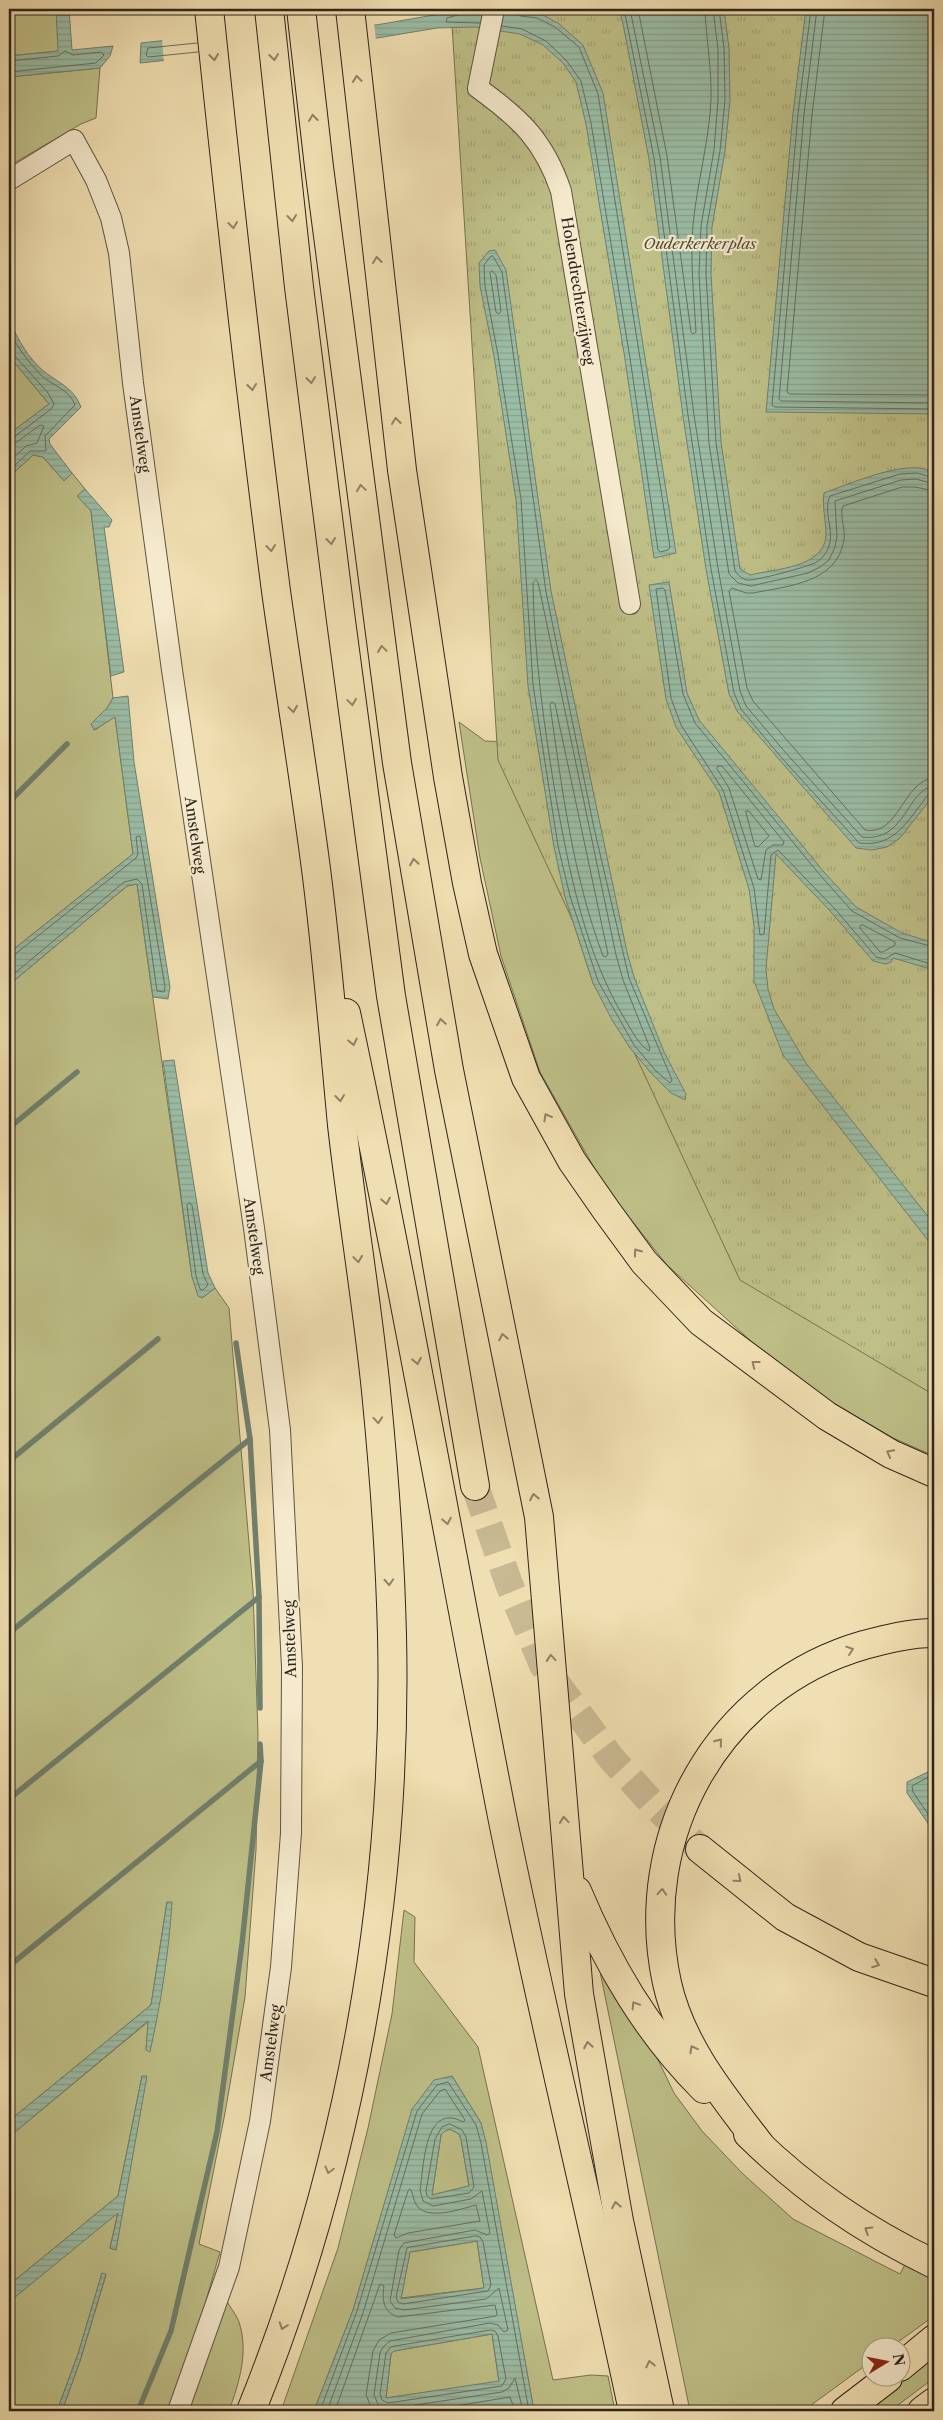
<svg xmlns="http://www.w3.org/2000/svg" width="943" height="2420" font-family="'Libre Caslon Text',serif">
	<defs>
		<pattern id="park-tufts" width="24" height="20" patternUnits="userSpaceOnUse" patternTransform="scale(1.25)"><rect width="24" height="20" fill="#bfc088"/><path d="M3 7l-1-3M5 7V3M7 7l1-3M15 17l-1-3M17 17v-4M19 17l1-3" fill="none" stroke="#a4a575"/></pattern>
		<pattern id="water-rules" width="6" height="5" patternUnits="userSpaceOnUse" patternTransform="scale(1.25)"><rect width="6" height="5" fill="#9bbda6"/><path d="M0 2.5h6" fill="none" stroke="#86a28e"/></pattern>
	</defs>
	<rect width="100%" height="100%" fill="#f0dfb2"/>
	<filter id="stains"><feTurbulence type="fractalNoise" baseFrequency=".004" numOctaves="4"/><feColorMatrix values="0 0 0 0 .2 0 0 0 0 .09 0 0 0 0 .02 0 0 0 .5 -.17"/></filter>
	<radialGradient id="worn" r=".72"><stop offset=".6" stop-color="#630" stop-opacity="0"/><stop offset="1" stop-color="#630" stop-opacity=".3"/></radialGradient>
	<g fill="#bfc088" stroke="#777252">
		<path d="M9 9H56L59 51 9 56Z"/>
		<path d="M100 68 96 118 81 124 9 166V77Z"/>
		<path d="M9 356 49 404 9 434Z"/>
		<path d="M33 455 43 457 64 481 72 473 85 489 78 496 91 511 113 698 107 708 91 724 95 730 115 716 133 854 9 953V477Z"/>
		<path d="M459 722 485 741 508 742 565 897 593 983 630 1048 934 1335V1456L893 1438 821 1396 753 1343 667 1265 605 1187 540 1072 501 956 480 858Z"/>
		<path d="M137 884 192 1277 202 1298 215 1288 229 1308 253 1590 258 1734 256 1850 245 1997 225 2113 199 2244 220 2252 198 2328 167 2411H62L80 2361 106 2275 102 2273 78 2354 57 2411H9V2302L118 2212 110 2248 116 2250 142 2076 118 2196 9 2285V2137L149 2021 146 2049 150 2051 167 1902 151 2005 9 2121V985L127 886Z"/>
		<path d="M404 1910 415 1917 414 1962 478 2047 553 2380 591 2375 608 2376 615 2411H534L481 2123 452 2076 399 2155 353 2310 314 2411H281L338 2248 368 2128 392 2014Z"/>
		<path d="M597 1957 635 2012 674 2093 702 2131 743 2174 793 2219 900 2274 917 2241 934 2247V2316L891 2347 870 2348V2362L803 2411H690Z"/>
		<path d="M450 2129 459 2134 461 2139 469 2186 432 2195 441 2135 445 2131Z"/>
		<path d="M477 2241 484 2288 401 2298 410 2252Z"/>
		<path d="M225 2298C229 2306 236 2314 239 2322 249 2352 239 2383 229 2411H185Z"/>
		<path d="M492 2334 499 2382 386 2398 391 2354 394 2351Z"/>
		<path d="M934 2348V2378L890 2411H851Z"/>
	</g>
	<path fill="url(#park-tufts)" stroke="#777252" d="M451 9H934V1395L740 1280 498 760Z"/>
	<g fill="url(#water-rules)" stroke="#70806e" fill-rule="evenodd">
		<path d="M56 9H69L72 50 113 46 110 56 100 68 9 77V56L58 51Z"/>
		<path d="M469 9H499L539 13 558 23 583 45 603 93 676 553 654 558 625 359 586 124 576 82 563 63 543 45 520 34 475 27 437 28 377 38 140 63 141 43 334 22 376 25Z"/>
		<path d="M619 9H724L729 48 730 100 725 151 712 227 711 274 721 442 740 569 750 575C774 569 825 568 826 535 826 521 822 507 824 493 847 485 914 455 934 474V795L900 838 887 847 872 850 856 848 737 711 729 694 706 569 683 416 649 159 623 24Z"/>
		<path d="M806 9H934V414L766 412 793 113Z"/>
		<path d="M495 250 506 270 551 591 627 952 634 977 664 1052 686 1094 685 1100 671 1093 652 1074 630 1048 612 1020 593 983 565 897 554 847 528 686 516 500 494 356 480 286 479 263 489 251Z"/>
		<path d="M9 315C13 334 30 361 46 373 61 384 74 389 81 407L49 439 50 444 72 473 64 481 43 457 33 455 9 477V434L49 404 9 356Z"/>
		<path d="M85 489 112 520 109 527H104L124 672 111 676 91 511 77 496Z"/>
		<path d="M669 582 687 693 699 720 824 872 856 907 902 933 934 943V970L893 958 891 962 886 964 873 961 831 912 776 854 766 969 768 989 774 1009 806 1063 934 1224V1248L783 1055 754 981V926L749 889 719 792 676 727 666 699 649 585Z"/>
		<path d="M128 696 134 762 170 987 168 999 153 997 137 884 127 886 9 985V953L133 854 115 717 94 730 91 724 107 708 113 698Z"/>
		<path d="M174 1060 208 1273 215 1288 202 1298 198 1296 192 1277 163 1061Z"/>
		<path d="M934 1769V1832L907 1793V1782Z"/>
		<path d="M167 1902H172C169 1952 161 2002 150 2052L146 2050 148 2021 9 2137V2121L151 2005Z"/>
		<path d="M142 2076H147L116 2250 110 2248 118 2213 9 2302V2285L118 2196Z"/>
		<path d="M452 2076 481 2123 486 2142 534 2411H314L353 2310 412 2109 434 2080ZM450 2129 459 2134 461 2139 469 2186 432 2195 441 2135 445 2131ZM477 2241 484 2288 401 2299 410 2252ZM492 2334 499 2381 386 2398 391 2354 394 2351Z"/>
		<path d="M102 2273 106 2274 80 2361 62 2411H57L78 2354Z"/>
	</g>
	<path fill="#f0dfb2" d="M334 20 374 22 376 41 164 63 162 39Z"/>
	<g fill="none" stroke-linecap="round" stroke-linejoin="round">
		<g stroke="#657060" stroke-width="1">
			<path d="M460 9 458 15 447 18 446 22 480 23"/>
			<path d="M624 9 654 158 688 415 711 569 734 693 741 709 780 756 859 843C896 848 908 819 929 794L934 792"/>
			<path d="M630 9 660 157 694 415 718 568 740 691 746 706 785 752 862 837C906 843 907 788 934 786"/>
			<path d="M638 9 667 156 691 332 693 334 696 332C694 296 690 261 693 225 697 183 709 142 711 100 712 69 706 39 705 9"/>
			<path d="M713 9 718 49V100L714 150 701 226 699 274 709 443 729 574 738 583 751 586 808 573 820 567 829 560 835 547 837 536 835 501 901 480 916 479 934 484"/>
			<path d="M719 9 724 48 725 100 720 151 707 226 706 274 716 443 735 571C738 575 742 579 747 580 756 581 806 567 815 563 821 560 825 555 828 549 836 532 822 512 830 496L900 474 917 473 934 478"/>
			<path d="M811 9 798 114 772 405 775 407 934 409"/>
			<path d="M817 9 804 114 779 399 781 401 934 403"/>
			<path d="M825 9 812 115 787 392 790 394 934 395"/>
			<path d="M502 26 522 29 546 41 566 60 581 81 591 123 630 358 658 550 660 552 668 550 670 547 598 94 579 47 555 27 537 18 520 16 516 9"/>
			<path d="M197 43 148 48 146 55 148 57 198 52"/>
			<path d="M9 61 58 56 65 51 73 55 101 52 104 55 96 63 9 72"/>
			<path d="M493 256 502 272 546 592 594 828 629 978 672 1080 670 1083 656 1071 634 1045 598 981 570 896 558 846 533 685 521 499 498 355 485 286 484 265 490 257Z"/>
			<path d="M492 271 496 275 501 311 499 314 496 312 490 273Z"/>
			<path d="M9 332C18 347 28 362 40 374 51 386 69 388 75 405L45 436 46 451H30L9 471"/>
			<path d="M9 354 15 356 48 393 54 404 51 409 14 437 9 438"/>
			<path d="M9 444 17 442 40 425 44 426 37 443 26 446 9 462"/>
			<path d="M934 491 915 487H902L843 506C839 515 846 530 844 540 837 583 788 586 753 593H746L732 588 729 591 747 688 753 701 865 830C899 837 903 780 934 778"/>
			<path d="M536 580 538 582 616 955 623 980 650 1048 649 1051C639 1045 632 1031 626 1021 585 954 570 874 556 798 544 726 534 655 533 583Z"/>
			<path d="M552 702 555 704 608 954 606 957 603 956C573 876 562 789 550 705Z"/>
			<path d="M718 766H722L784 842 783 845H773L766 850 761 880 758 879 729 788 717 769Z"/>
			<path d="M746 811H749L769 836 758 847 755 846Z"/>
			<path d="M863 925 895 942V945L883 952H880L860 928V926Z"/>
			<path d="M934 947 900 938 852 911 820 875 695 723 683 694 665 590 663 588 656 589 671 698 681 725 723 790 754 888 760 935 764 934 771 855 778 850 835 909 876 957 885 959 895 953 934 965"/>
			<path d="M9 956 14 955 136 858 138 854 136 837 140 836 165 987 164 992 157 991 142 884 137 879 124 882 9 978"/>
			<path d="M189 1203 192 1205 203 1274 208 1285 203 1290 200 1289 196 1276 187 1206Z"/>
			<path d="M934 1774 912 1786 913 1792 934 1823"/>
			<path d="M450 2124 462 2130 466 2137 474 2187 469 2193 431 2199 427 2196 426 2191 435 2139 442 2127Z"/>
			<path d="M410 2189C414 2194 413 2202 418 2207 430 2220 461 2209 476 2205L480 2221 408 2233 396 2238 394 2235 408 2191Z"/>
			<path d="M476 2236 480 2237 483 2242 491 2285 488 2291 403 2304 398 2302 396 2297 407 2248Z"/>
			<path d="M491 2330 495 2331 498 2336 506 2379 502 2386 388 2403 382 2400 380 2394 386 2353 391 2347Z"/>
			<path d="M320 2411 357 2311 417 2111 437 2085 448 2082 476 2125 481 2143 529 2411"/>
			<path d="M327 2411 363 2313 422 2114 440 2091 445 2089 465 2120 463 2122C424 2101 424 2167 420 2190L423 2201 433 2206 471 2199 482 2191 490 2233 487 2235 475 2230 404 2243 399 2250 390 2301 395 2308 404 2310 486 2299 499 2288 508 2330 504 2332 498 2325 490 2323 390 2341 383 2347 380 2353 374 2395 379 2406 389 2409 502 2392 509 2388 515 2378 523 2411"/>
			<path d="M335 2411 380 2284 384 2286C382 2300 383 2312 398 2317L495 2305 497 2314 496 2316 391 2333 379 2340 373 2351 366 2395 373 2411"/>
			<path d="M425 2411 510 2397 515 2411"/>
		</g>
		<g stroke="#70806e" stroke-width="5.5">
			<path d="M9 802 67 744"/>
			<path d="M9 1128 77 1072"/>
			<path d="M236 1343 250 1439 259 1597 260 1708"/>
			<path d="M9 1461 158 1339"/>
			<path d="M9 1633 250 1439"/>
			<path d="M9 1799 259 1597"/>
			<path d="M9 1966 261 1761"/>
			<path d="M138 2411 171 2331 217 2132 242 1944 261 1761 260 1744"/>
		</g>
		<path stroke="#c9ba94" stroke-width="28" stroke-dasharray="28 14" stroke-linecap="butt" d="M475 1486 509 1584 543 1665 611 1758 655 1806 700 1849"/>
		<g stroke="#5f5341" stroke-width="22">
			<g id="street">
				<path d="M494 9 478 88C521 119 544 141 561 191L630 604"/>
				<path d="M9 180 74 140 96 180 111 218 119 253 133 383 172 670 254 1228 280 1430 292 1667 291 1833 281 1967 260 2121 229 2267 178 2411"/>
			</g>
		</g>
		<g stroke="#2f241b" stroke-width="30">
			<g id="highway">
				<path d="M209 9C229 203 251 397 276 591 289 684 304 777 316 869 327 954 334 1040 342 1125 352 1214 367 1302 376 1391 384 1472 390 1554 392 1635 398 1896 349 2169 251 2411"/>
				<path d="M269 9 299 287 340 613 391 996 475 1486"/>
				<path d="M301 9 319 167 397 763 449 1070 539 1517 579 1994 619 2221 660 2411"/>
				<path d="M350 9 402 470 448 777 467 883 483 954 526 1078 572 1161 606 1210 644 1262 701 1322 827 1416 891 1454 934 1473"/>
				<path d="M346 1013C403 1280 450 1548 502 1816 542 2015 591 2212 633 2411"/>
				<path d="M700 1849 785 1917 859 1957 934 1983"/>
				<path d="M577 1891C608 1965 647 2032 704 2089"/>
				<path d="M748 2134C805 2190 863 2230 934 2264"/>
				<path d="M761 2146C723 2096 681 2046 667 1983 635 1836 718 1687 864 1645 887 1639 910 1633 934 1633"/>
				<path d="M900 2367 934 2339"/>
				<path d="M845 2411 888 2378"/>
				<path d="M922 2411 934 2402"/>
			</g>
		</g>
		<use href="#street" stroke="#f5eacd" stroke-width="20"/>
		<use href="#highway" stroke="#f0dfb2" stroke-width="28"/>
	</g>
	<defs><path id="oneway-chevron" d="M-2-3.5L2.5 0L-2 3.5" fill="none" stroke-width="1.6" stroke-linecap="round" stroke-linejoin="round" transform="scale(1.25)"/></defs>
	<g stroke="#908266">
		<use href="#oneway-chevron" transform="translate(214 57) rotate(84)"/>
		<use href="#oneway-chevron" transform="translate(274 57) rotate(83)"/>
		<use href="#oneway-chevron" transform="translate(357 79) rotate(-96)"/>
		<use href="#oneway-chevron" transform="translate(313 118) rotate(-96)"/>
		<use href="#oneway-chevron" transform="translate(292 218) rotate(84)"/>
		<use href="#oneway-chevron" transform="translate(233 225) rotate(83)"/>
		<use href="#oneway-chevron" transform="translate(377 260) rotate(-97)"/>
		<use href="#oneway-chevron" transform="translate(311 380) rotate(83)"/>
		<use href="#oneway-chevron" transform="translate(252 387) rotate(83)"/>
		<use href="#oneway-chevron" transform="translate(396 421) rotate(-97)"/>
		<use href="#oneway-chevron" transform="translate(361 488) rotate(-98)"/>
		<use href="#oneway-chevron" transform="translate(331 541) rotate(83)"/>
		<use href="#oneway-chevron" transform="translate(271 548) rotate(83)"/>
		<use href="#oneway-chevron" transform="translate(382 649) rotate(-98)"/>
		<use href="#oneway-chevron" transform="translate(352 702) rotate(82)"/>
		<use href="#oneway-chevron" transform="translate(293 709) rotate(82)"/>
		<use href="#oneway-chevron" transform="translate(414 862) rotate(-99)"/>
		<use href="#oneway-chevron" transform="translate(441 1022) rotate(-99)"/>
		<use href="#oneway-chevron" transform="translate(353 1042) rotate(78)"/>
		<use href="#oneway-chevron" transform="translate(340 1098) rotate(84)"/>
		<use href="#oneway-chevron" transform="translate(547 1117) rotate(-119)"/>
		<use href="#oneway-chevron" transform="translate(386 1201) rotate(79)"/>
		<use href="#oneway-chevron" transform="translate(637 1252) rotate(-126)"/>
		<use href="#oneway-chevron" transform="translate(358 1259) rotate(82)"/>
		<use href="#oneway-chevron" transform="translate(503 1337) rotate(-101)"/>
		<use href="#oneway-chevron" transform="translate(417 1361) rotate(79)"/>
		<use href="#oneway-chevron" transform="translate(755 1364) rotate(-142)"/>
		<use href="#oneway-chevron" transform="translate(378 1420) rotate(86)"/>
		<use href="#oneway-chevron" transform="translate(890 1453) rotate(-152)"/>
		<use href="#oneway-chevron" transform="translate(534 1497) rotate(-101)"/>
		<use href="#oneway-chevron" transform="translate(447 1521) rotate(79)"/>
		<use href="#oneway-chevron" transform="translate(389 1582) rotate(87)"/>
		<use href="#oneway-chevron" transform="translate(850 1650) rotate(-19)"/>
		<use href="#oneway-chevron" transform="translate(551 1658) rotate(-95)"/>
		<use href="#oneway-chevron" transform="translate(719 1742) rotate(-51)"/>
		<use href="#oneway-chevron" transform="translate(564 1820) rotate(-95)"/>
		<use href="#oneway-chevron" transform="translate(738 1879) rotate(39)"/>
		<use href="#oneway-chevron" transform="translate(662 1892) rotate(-86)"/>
		<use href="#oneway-chevron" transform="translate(876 1964) rotate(21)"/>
		<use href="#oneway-chevron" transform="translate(635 2005) rotate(-122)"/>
		<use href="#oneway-chevron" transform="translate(588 2045) rotate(-100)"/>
		<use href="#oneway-chevron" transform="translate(693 2049) rotate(-119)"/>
		<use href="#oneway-chevron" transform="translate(329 2170) rotate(105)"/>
		<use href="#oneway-chevron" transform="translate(616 2205) rotate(-100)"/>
		<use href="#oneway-chevron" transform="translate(868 2230) rotate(-148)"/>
		<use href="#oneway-chevron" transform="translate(283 2326) rotate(109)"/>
		<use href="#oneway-chevron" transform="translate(650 2364) rotate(-102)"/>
	</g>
	<g text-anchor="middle" stroke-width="4.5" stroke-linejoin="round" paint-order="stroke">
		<g font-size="15" font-style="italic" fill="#534b36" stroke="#f5eacd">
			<text x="700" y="249">Ouderkerkerplas</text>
		</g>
		<g font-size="15" fill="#2f241b" stroke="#f5eacd">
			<text transform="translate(578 291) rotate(81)" y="5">Holendrechterzijweg</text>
			<text transform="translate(140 434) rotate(82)" y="5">Amstelweg</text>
			<text transform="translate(195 835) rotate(82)" y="5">Amstelweg</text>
			<text transform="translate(254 1236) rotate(82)" y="5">Amstelweg</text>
			<text transform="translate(290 1639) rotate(-92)" y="5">Amstelweg</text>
			<text transform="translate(271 2043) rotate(-82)" y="5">Amstelweg</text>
		</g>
	</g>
	<rect width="943" height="2420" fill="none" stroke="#f0dfb2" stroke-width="30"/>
	<rect x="10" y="10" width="923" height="2400" fill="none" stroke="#2f241b" stroke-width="2.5"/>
	<rect x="15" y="15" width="913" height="2390" fill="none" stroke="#2f241b"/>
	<g transform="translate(886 2362) rotate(80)"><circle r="24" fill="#f5eacd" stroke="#a69b86"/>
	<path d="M0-4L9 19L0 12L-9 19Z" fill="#8f2418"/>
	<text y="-8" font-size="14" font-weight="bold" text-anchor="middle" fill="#2f241b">N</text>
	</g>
	<rect width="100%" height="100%" filter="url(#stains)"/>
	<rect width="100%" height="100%" fill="url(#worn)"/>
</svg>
